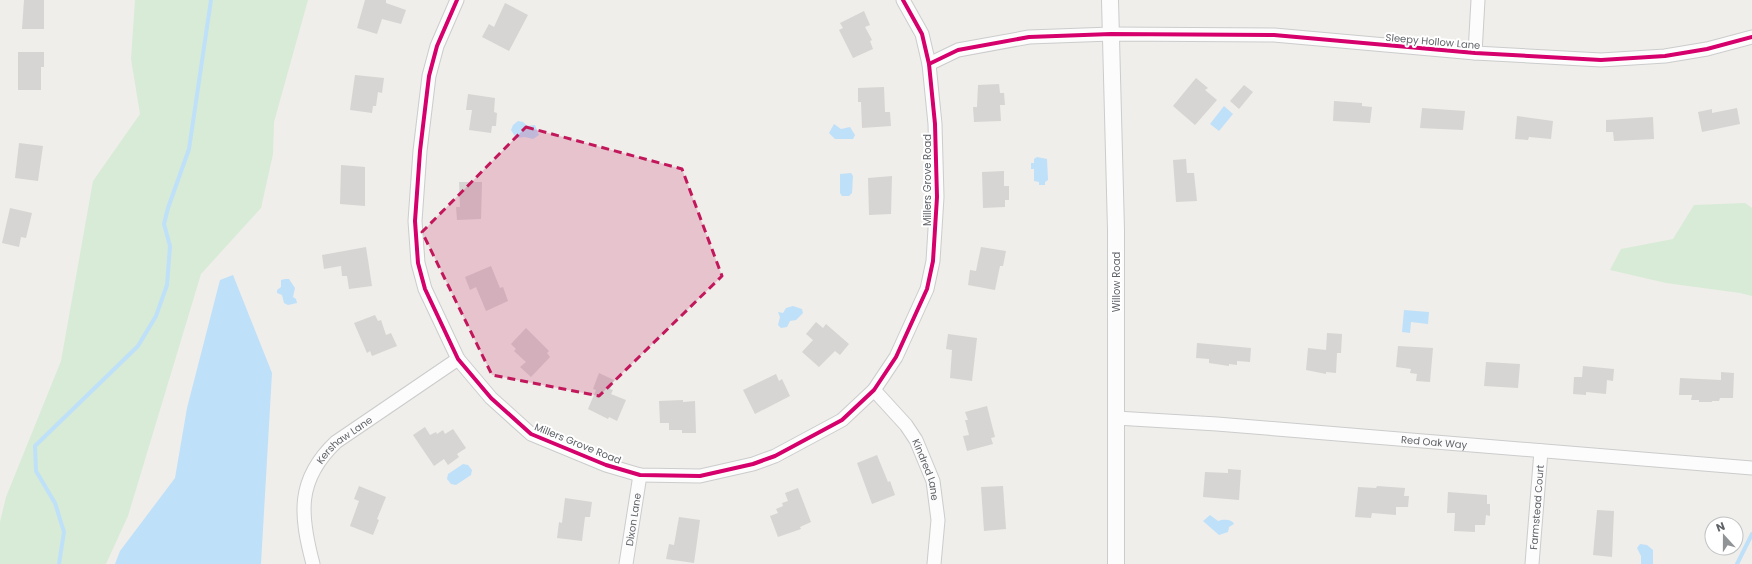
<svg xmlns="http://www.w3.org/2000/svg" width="1752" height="564" font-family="Poppins,sans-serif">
	<rect width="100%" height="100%" fill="#efeeea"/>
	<g fill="#d8ebd6">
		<path d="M135 0H308L274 122 273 154 261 208 201 274 128 516 106 564H0V522L6 497 61 361 93 181 140 114 131 59Z"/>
		<path d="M1745 203 1752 208V296L1740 293 1666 283 1610 270 1621 249 1673 239 1694 205Z"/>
	</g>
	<g fill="#bfe0f9">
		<path d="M1224 106 1233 114 1219 131 1210 124Z"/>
		<path d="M518 121 523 122 527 126 535 125 539 135 533 139 525 137 516 138 511 130 513 125Z"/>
		<path d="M834 124 841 129 850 127 855 135 853 139H835L829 133Z"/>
		<path d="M1037 157 1047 159 1048 180 1045 182V185H1039V182L1034 181V169H1031V163H1034V159Z"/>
		<path d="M851 173 853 176 852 193 849 196H842L840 193V174Z"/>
		<path d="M233 275 272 373 261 564H115L120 551 175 478 187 408 220 280Z"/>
		<path d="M285 279H289L295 288 293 297 296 299 297 303 288 305 284 303 282 295 277 293V290L281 287V280Z"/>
		<path d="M793 306 802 309 803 313 796 320 790 321 787 327 781 328 778 325 780 317 778 312 783 313 786 308Z"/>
		<path d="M1404 310 1429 312 1428 324 1411 322 1410 333 1402 332Z"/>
		<path d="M463 464 468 465 472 470 471 475 456 485 451 484 447 479 448 474Z"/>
		<path d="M1210 515 1218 521C1223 519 1232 519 1234 524L1229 527 1228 532 1219 535 1203 521Z"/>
		<path d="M1640 544 1647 545 1653 550V564H1641V556L1637 548Z"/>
	</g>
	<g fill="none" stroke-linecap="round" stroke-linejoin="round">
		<g stroke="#bfe0f9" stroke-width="4">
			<path d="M59 564 64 532 55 503 36 471 35 446 138 346 156 316 167 285 170 246 164 224 168 208 189 149 211 0"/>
			<path d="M1737 564 1752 534"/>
		</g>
	</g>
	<g fill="#d6d5d3">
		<path d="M24 0H44V29H22Z"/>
		<path d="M365 0H386V3L406 10 401 24 382 19 377 34 357 28Z"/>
		<path d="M505 3 528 15 509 51 482 37 489 24 494 27Z"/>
		<path d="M864 11 870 25 865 27 872 40 870 41 873 49 853 58 839 30 843 28 840 23Z"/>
		<path d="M18 52H44V67H41V90H18Z"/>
		<path d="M355 75 384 78 382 93 378 92 376 106H373L372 113 350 110Z"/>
		<path d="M1196 78 1208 88 1205 90 1217 100 1195 125 1173 106Z"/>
		<path d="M999 84 1000 93H1004L1005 105H1000L1001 121 974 122 973 107H977L978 85Z"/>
		<path d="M1244 85 1253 92 1239 109 1230 101Z"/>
		<path d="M884 87 885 112H890L891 126 862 128 861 102H858V88Z"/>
		<path d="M468 94 495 98 494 112 497 113 496 126H492L491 133 469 130 472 110H466Z"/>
		<path d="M1334 101 1362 103V106L1372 107 1370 123 1333 121Z"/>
		<path d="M1422 108 1465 111 1463 130 1420 128Z"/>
		<path d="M1737 108 1740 124 1702 132 1698 112 1712 109V113Z"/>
		<path d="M1517 116 1553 121 1551 139 1529 137 1528 140 1515 139Z"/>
		<path d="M1653 117 1654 139 1614 141 1613 132H1606V120Z"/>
		<path d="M19 143 43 146 38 181 15 178Z"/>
		<path d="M1186 159 1187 173H1194L1197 201 1176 202 1173 160Z"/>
		<path d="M341 165 365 167V206L340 204Z"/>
		<path d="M1004 171V186H1009V200H1005V207L983 208 982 172Z"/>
		<path d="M892 176 891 214 869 215 868 178Z"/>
		<path d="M459 182H482L481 219 457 220 456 207H460Z"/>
		<path d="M10 208 32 213 26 238 21 237 19 247 2 243Z"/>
		<path d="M366 247 372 286 349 289 347 276H342L341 266 324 269 322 255Z"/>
		<path d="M981 247 1006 251 1003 266H1000L995 290 968 285 970 270 976 271Z"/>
		<path d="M491 266 500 288 503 287 508 301 486 311 476 287 470 290 465 277Z"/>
		<path d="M375 315 378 321 381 320 386 335 391 333 397 346 372 356 370 351 367 353 354 323Z"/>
		<path d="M816 322 823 328 826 324 849 344 840 355 835 351 819 367 802 352 813 340 806 334Z"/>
		<path d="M526 328 549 351 547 353 550 357 531 377 520 367 526 362 514 351 516 349 511 344Z"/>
		<path d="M1327 333 1342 334 1341 353H1337L1336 373 1326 372V374L1306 370 1308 348 1326 350Z"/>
		<path d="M948 334 977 338 972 381 950 378 952 350 946 349Z"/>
		<path d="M1197 343 1251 348 1250 362 1237 361V365L1229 364V366L1209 363V359L1196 358Z"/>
		<path d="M1398 346 1433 348 1430 382 1416 381 1417 374 1410 373 1411 369 1396 367Z"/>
		<path d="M1486 362 1520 364 1518 388 1484 386Z"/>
		<path d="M1583 366 1614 369 1613 381 1607 380 1606 394 1586 392V395L1573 394 1574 377H1582Z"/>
		<path d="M1721 372 1734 373 1733 398H1720L1719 401H1712V402H1699V400H1691L1692 395H1679L1680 378 1721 380Z"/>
		<path d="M599 373 614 380 610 389 613 390 611 394 626 400 617 421 609 417 608 419 588 409 596 390 593 389Z"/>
		<path d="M776 374 779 381 782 379 790 396 755 414 743 390Z"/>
		<path d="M683 400V402L695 401 696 433H682V430H669V423H660L659 401Z"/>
		<path d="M987 406 995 437 991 438 993 444 967 451 963 436 969 435 965 420H968L965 412Z"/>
		<path d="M425 427 430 435 436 432 437 434 443 430 445 434 453 429 466 448 457 454 459 457 448 465 444 459 434 466 413 435Z"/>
		<path d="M877 455 888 482 890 481 895 495 872 504 857 463Z"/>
		<path d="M1228 469 1241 470 1239 500 1203 497 1205 472 1228 473Z"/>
		<path d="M359 486 386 497 377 519 379 520 373 535 350 526 359 501 354 499Z"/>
		<path d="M1003 486 1006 529 984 531 981 487Z"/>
		<path d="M1377 486 1405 488 1404 496H1409L1408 507H1396V515L1372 513 1371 518 1355 517 1358 487 1376 488Z"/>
		<path d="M798 488 811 522 800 527 801 529 778 537 770 516 778 513 776 509 783 506 782 503 788 501 785 493Z"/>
		<path d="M1448 492 1487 495V504H1490V516L1486 515 1485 525H1475V532L1454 531 1455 513H1447Z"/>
		<path d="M565 498 592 502 590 517H585L582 541 557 538 559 522 562 523Z"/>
		<path d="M1597 510 1614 511 1612 557 1593 555Z"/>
		<path d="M679 517 700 520 694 563 666 559 669 544 674 545Z"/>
	</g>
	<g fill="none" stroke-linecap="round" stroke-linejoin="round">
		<g stroke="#cbcccc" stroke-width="15">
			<g id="minor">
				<path d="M457 0 437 46 429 76 420 151 415 221 418 263 425 289 458 359 491 398 531 434 606 465 640 475 700 476 753 464 775 456 842 420 874 390 896 357 927 289 933 261 937 197 935 124 929 64 922 34 903 0"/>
				<path d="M1475 53 1478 0"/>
				<path d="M929 64 958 50 1029 37 1111 34 1274 35 1475 53 1601 60 1665 56 1707 49 1752 37"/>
				<path id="s1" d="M874 390 906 425 916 440 933 481 938 520 934 564"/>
				<path id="s2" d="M1116 418 1217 424 1752 468"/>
				<path id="s3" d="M313 564C300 515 296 480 336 442L458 359"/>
				<path id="s4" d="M626 564 640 475"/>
				<path id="s5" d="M1532 564 1541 451"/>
			</g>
		</g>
		<g stroke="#cbcccc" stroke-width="18">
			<path id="tertiary" d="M1110 0 1116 230V564"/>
		</g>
		<use href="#minor" stroke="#fdfcfc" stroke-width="13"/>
		<use href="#tertiary" stroke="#fdfcfc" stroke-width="16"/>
		<g stroke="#fff" stroke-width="6">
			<g id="cycleway">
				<path d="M457 0 437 46 429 76 420 151 415 221 418 263 425 289 458 359 491 398 531 434 606 465 640 475 700 476 753 464 775 456 842 420 874 390 896 357 927 289 933 261 937 197 935 124 929 64 922 34 903 0"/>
				<path d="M929 64 958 50 1029 37 1111 34 1274 35 1475 53 1601 60 1665 56 1707 49 1752 37"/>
			</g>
		</g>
		<use href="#cycleway" stroke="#d6006c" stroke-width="4"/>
	</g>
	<path fill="#c2185b" fill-opacity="0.2" stroke="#c2185b" stroke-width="3" stroke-dasharray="8 5" stroke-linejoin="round" d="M526 127 682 169 722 276 599 396 492 375 422 232Z"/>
	<g text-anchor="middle" stroke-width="4" stroke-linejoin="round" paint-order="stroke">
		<g font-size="10" fill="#5f6368" stroke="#fff">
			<text transform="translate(1433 41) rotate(5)" y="4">Sleepy Hollow Lane</text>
			<text transform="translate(927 180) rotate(-90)" y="4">Millers Grove Road</text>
			<text transform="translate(1116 282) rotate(-90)" y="4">Willow Road</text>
			<text dy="4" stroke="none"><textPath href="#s3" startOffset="140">Kershaw Lane</textPath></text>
			<text dy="4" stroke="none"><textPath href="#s2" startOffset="319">Red Oak Way</textPath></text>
			<text transform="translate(578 443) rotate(22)" y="4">Millers Grove Road</text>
			<text dy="4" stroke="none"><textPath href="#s1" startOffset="97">Kindred Lane</textPath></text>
			<text dy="4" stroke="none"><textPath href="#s5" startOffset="57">Farmstead Court</textPath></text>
			<text dy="4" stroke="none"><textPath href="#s4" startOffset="45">Dixon Lane</textPath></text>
		</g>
	</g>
	<g transform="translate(1724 536) rotate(339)"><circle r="19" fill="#ffffff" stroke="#bfc1c3"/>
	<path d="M0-3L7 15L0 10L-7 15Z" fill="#919496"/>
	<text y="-6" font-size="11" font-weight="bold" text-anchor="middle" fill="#5f6368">N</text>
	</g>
</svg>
